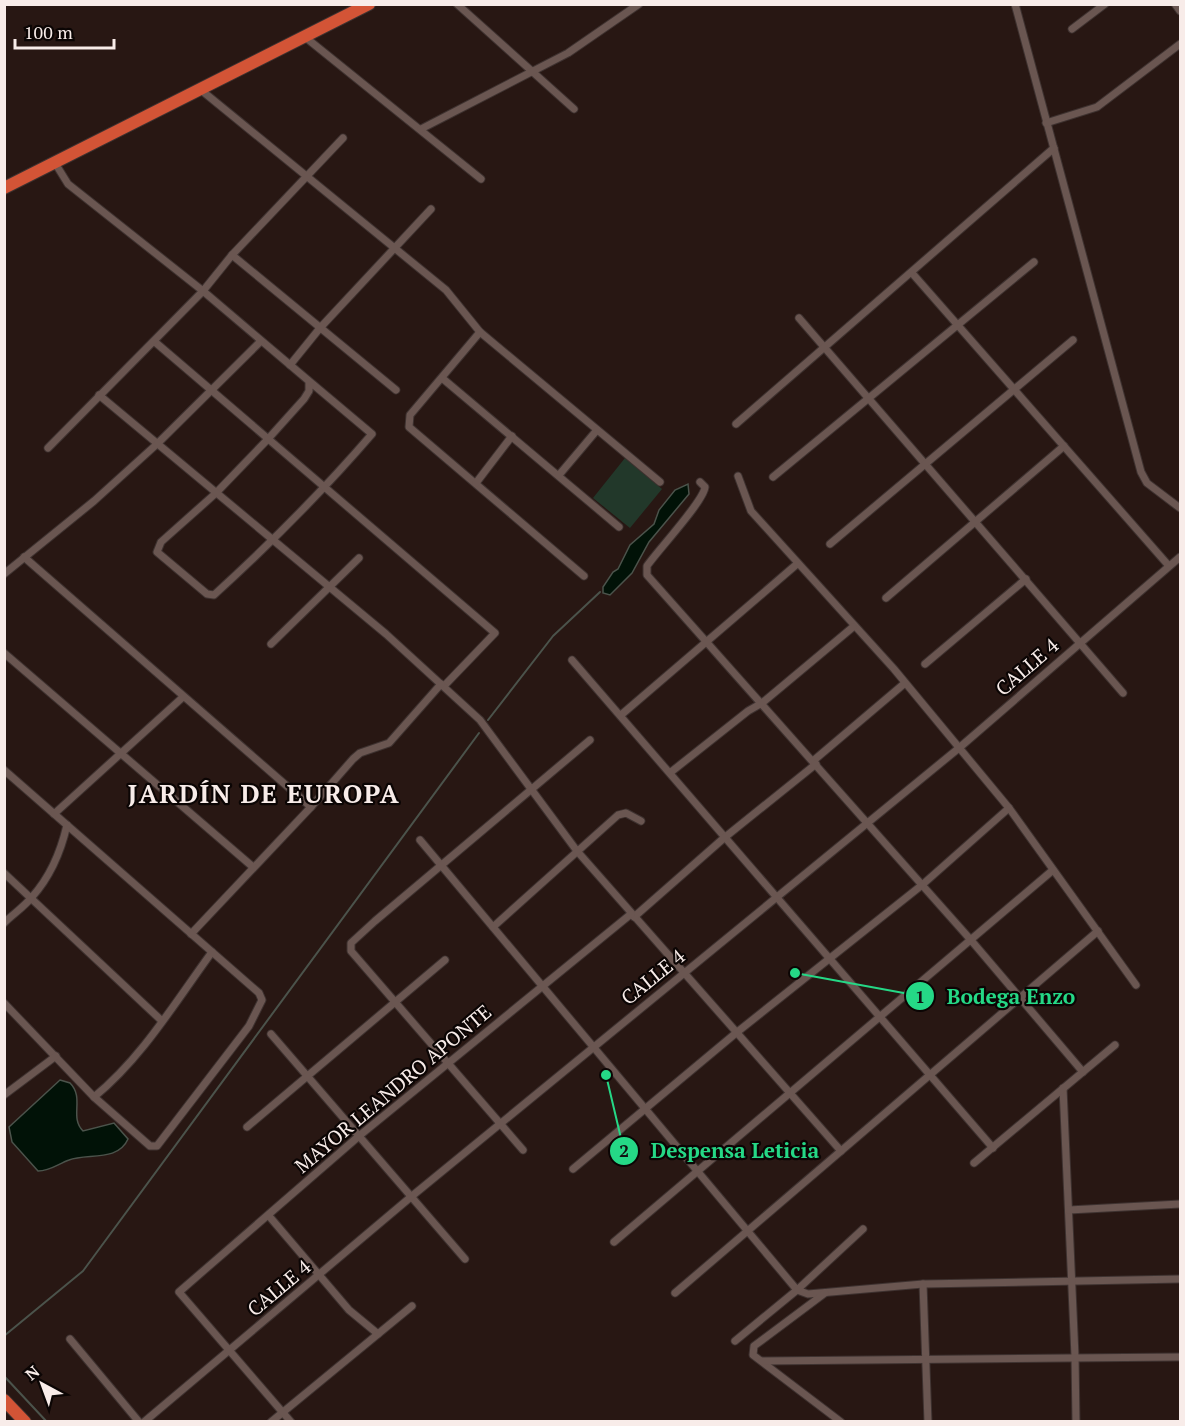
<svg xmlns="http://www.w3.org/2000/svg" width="1185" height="1426" font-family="'PT Serif',serif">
	<rect width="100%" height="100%" fill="#281713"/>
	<path fill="#22382a" d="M625 458 662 489 630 528 593 498Z"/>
	<g fill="#011207" stroke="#4b534b" stroke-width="1.5">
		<path d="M688 484 689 494 649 542 632 573 610 595 603 593V587L613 572 618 569 630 545 654 524 659 510 675 490Z"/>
		<path d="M60 1080 70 1083C85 1098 69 1117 83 1131L114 1123 128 1139C118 1162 87 1153 69 1160 58 1164 50 1171 38 1171L12 1142 9 1127Z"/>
	</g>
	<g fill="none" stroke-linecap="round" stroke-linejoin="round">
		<g stroke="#4b534b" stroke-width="2">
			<path d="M488 720 553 636 600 592"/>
			<path d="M4 1336 83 1271 479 733"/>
			<path d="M4 1376 47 1422"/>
		</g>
		<g stroke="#3e3230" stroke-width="9">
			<g id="street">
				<path d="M457 4 574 109"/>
				<path d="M1015 4 1141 472 1147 483 1180 508"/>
				<path d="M1175 4 1180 11"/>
				<path d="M1072 29 1105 4"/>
				<path d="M305 37 481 179"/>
				<path d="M201 90 446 290 480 332 660 482"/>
				<path d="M1046 123 1097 107 1180 44"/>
				<path d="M421 129 568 53 639 4"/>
				<path d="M55 163 68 184 203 291 309 381V391L304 399 268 439 216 493 161 542 157 552 207 594 214 595C270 544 322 492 372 434L309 381"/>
				<path d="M232 255 396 390"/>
				<path d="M912 273 1169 566"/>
				<path d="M799 318 1123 693"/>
				<path d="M480 332 410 415 409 427 584 576"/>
				<path d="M155 342 495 633 444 686"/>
				<path d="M290 365 320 328 431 209"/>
				<path d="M442 378 619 527"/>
				<path d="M99 395 386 634 480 720 577 851 841 1151"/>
				<path d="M736 424 1054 148"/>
				<path d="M48 448 203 291 232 255 343 138"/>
				<path d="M559 475 597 430"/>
				<path d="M738 476 751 511 894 669 1009 808 1136 985"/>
				<path d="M773 477 1034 262"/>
				<path d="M700 482 705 487C704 501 658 550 647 566V575L970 939 1083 1072"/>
				<path d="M476 483 512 436"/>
				<path d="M830 544 1073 340"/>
				<path d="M24 557 311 807 191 934"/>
				<path d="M4 574 94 501 157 444 261 341"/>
				<path d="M886 598 1064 446"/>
				<path d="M271 644 359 558"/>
				<path d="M4 653 253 867"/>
				<path d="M572 660 993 1148"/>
				<path d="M925 664 1026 579"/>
				<path d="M621 715 797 564"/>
				<path d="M813 761 905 683"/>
				<path d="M4 770 259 993 262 1000 249 1026 157 1146H150L94 1097 4 1003"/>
				<path d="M671 772 748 711 762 703 853 627"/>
				<path d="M311 807 353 759 360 753 389 743 441 684"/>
				<path d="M54 814 183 697"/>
				<path d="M420 840 797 1290 808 1294 923 1284 1180 1279"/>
				<path d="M4 873 162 1021"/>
				<path d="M634 917 724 838 816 764"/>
				<path d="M4 923C13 914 24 907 32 897 50 877 61 851 67 825"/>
				<path d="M493 927 618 815 626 813 641 821"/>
				<path d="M271 1034 465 1259"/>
				<path d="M1063 1088 1075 1356 1076 1422"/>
				<path d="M4 1095 56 1056"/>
				<path d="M94 1097C142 1058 176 1001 212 952"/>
				<path d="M247 1127 445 960"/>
				<path d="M523 1150 351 951V943L375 921 590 740"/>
				<path d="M974 1163 1115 1045"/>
				<path d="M573 1169 736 1033 922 885 1009 808"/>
				<path d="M1069 1210 1180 1204"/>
				<path d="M269 1216 349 1310 378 1334"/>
				<path d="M614 1242 1053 870"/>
				<path d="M923 1284 928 1422"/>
				<path d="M675 1293 1098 931"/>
				<path d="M825 1293 754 1346 753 1355 841 1422"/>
				<path d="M70 1339 139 1422"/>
				<path d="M735 1341 797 1290 863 1229"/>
				<path d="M762 1361 1180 1357"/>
				<path d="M144 1422 412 1196 959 748 1180 557"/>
				<path d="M271 1422 412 1306"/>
				<path d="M291 1422 179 1292 359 1136 631 914"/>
			</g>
		</g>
		<g stroke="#3e3230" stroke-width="14">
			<g id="highway">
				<path d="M4 188 369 4"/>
				<path d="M4 1400 25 1422"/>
			</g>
		</g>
		<use href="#street" stroke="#6a5651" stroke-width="7"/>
		<use href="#highway" stroke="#d35436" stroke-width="12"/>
	</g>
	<g text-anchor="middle" stroke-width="4.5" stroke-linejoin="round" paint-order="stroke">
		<g font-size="20" fill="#f8ece9" stroke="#0b0504">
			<text transform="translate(1027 667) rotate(-41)" y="7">CALLE 4</text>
			<text transform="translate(653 977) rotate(-39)" y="7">CALLE 4</text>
			<text transform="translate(393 1089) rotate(-40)" y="7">MAYOR LEANDRO APONTE</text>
			<text transform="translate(279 1288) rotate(-40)" y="7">CALLE 4</text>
		</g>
		<g font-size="26" font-weight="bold" letter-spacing="1.5" fill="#f8ece9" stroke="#0b0504">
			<text x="264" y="803">JARDÍN DE EUROPA</text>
		</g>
	</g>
	<path fill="none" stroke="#25d886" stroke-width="2" d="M795 973L920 996M606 1075L624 1151"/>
	<g fill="#25d886" stroke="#0b0504" stroke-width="2">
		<circle cx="795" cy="973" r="6"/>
		<circle cx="606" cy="1075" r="6"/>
		<circle cx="920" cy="996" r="15"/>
		<circle cx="624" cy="1151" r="15"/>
	</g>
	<g font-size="18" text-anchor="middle" font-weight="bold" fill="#111">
		<text x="920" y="1003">1</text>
		<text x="624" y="1157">2</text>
	</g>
	<g font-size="21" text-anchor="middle" font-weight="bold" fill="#25d886" stroke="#0b0504" stroke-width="4.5" stroke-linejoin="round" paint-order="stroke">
		<text x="1011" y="1004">Bodega Enzo</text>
		<text x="735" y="1158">Despensa Leticia</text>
	</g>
	<rect width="1185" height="1426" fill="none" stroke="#f8ece9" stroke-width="12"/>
	<g transform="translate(42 1384) rotate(319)" stroke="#0b0504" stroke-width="4.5" paint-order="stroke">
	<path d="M0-4.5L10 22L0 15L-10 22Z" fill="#f8ece9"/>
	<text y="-9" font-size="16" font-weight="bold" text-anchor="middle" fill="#f8ece9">N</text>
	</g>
	<path d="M15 39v9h99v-9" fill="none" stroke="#f8ece9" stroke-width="3"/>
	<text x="24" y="39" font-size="18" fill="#f8ece9" stroke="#0b0504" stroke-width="4.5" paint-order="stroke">100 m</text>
</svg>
